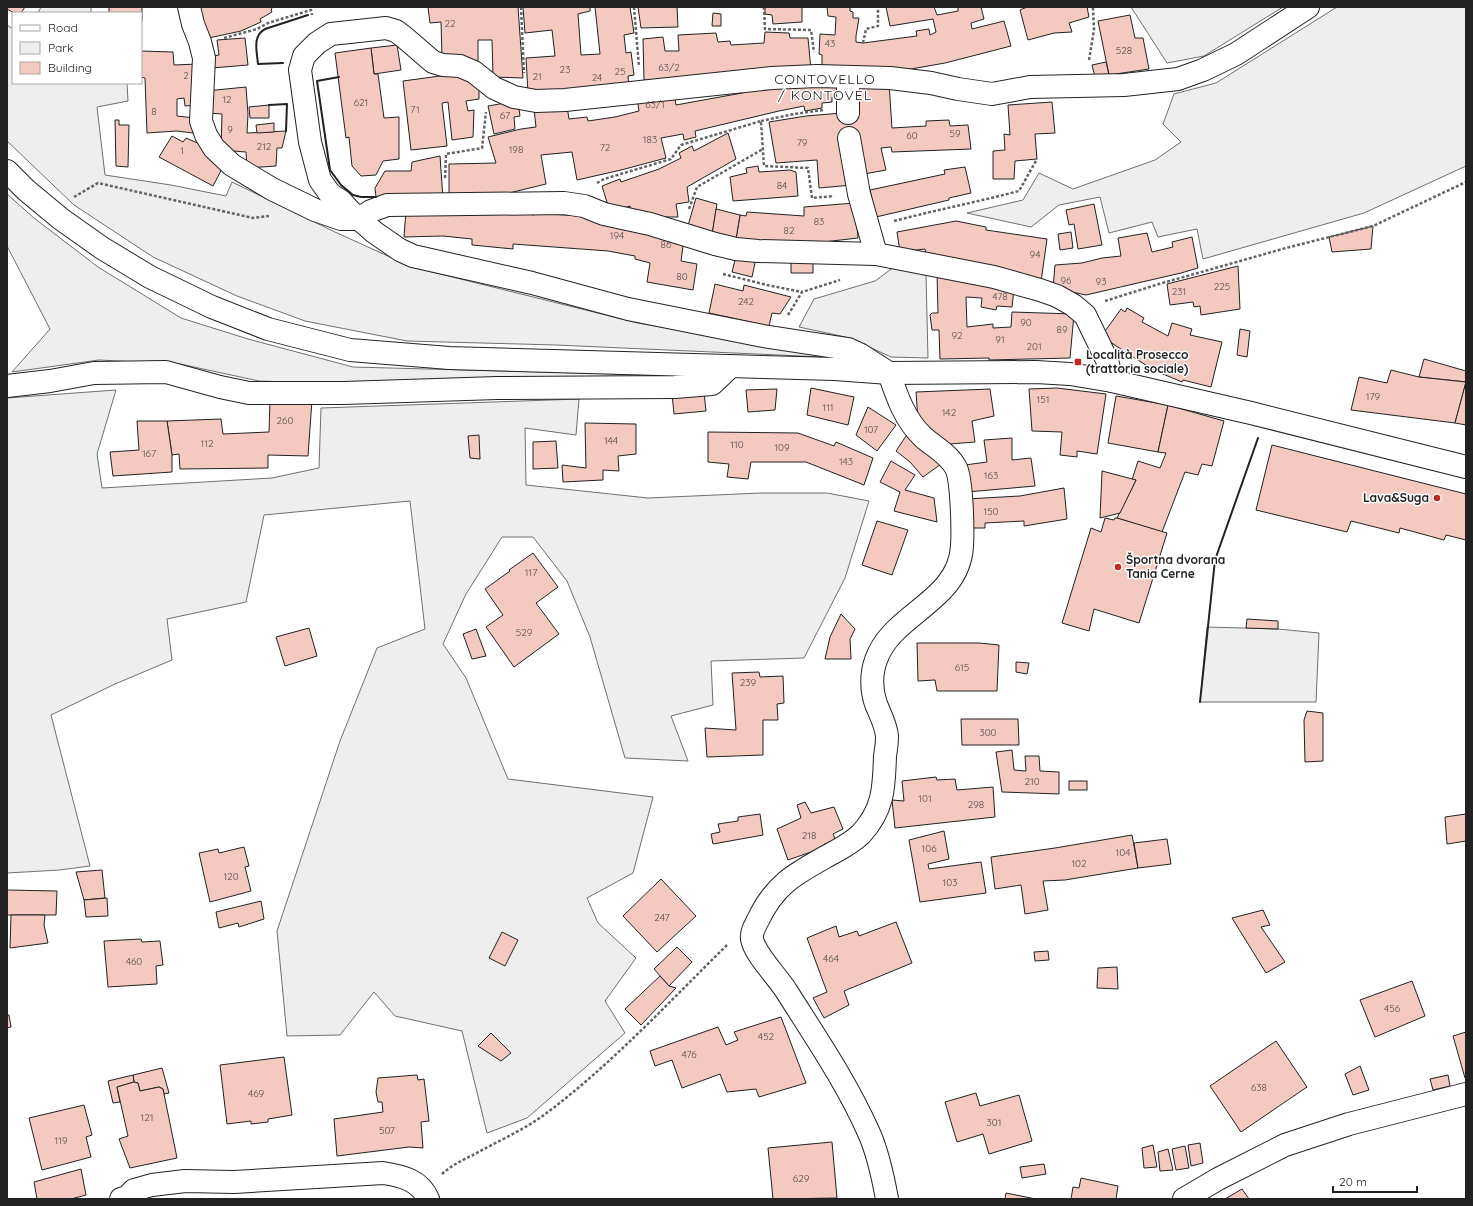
<svg xmlns="http://www.w3.org/2000/svg" width="1473" height="1206" font-family="Quicksand,sans-serif">
	<rect width="100%" height="100%" fill="#fff"/>
	<g fill="#eee" stroke="#6f6f6f">
		<path d="M41 7H91V13H38Z"/>
		<path d="M1131 7H1283L1204 56 1167 63Z"/>
		<path d="M1337 7H1466V166L1364 213 1203 259 1197 229 1158 237 1152 222 1109 233 1100 197 1059 205 1031 227 967 213 1023 200 1039 173 1073 189 1155 160 1181 142 1163 124 1174 94 1216 83Z"/>
		<path d="M7 25 13 29V83H127L128 101 97 107 105 175 171 185 226 196 232 182 335 232 412 267 638 323 845 358 556 345 407 341 305 321 237 296 153 257 74 205 7 141Z"/>
		<path d="M7 194 34 218 98 267 181 318 248 339 353 367 692 376 322 383 259 381 180 364 99 360 12 372 50 329 7 246Z"/>
		<path d="M894 267 926 275 928 358 891 357 850 338 799 327 814 299 875 281Z"/>
		<path d="M116 390 97 454 102 488 272 478 319 468 321 408 579 399 576 435 525 428 526 485 648 498 761 493H827L869 501 845 578 804 658 711 661 713 705 671 716 688 761 625 758 590 637 567 581 533 537H502L466 594 443 644 466 678 508 779 653 797 633 873 587 898 598 923 636 958 605 1001 625 1033 527 1118 487 1133 462 1031 395 1016 374 992 340 1035 287 1036 277 931 340 741 377 648 425 629 410 501 264 515 246 602 167 619 172 660 115 684 51 715 90 866 60 870 7 873V398Z"/>
		<path d="M1207 627 1278 629 1319 633 1316 702H1200Z"/>
	</g>
	<g fill="#f3c9c0" stroke="#222">
		<path d="M7 7H25L21 13H14L7 9Z"/>
		<path d="M109 7H142V21H141V13H109Z"/>
		<path d="M194 7H271L272 9 271 10 272 12 260 19 261 22 241 31 204 39Z"/>
		<path d="M428 7H518L523 78 493 77 492 40H478V63L442 58 441 22 430 23Z"/>
		<path d="M523 7H590V11L578 14 581 55 600 54 595 7H630L634 33 624 35 626 53 631 52 634 75 628 76 629 89 528 93 526 58 555 56 552 30 525 33Z"/>
		<path d="M638 7H677L678 27 641 28Z"/>
		<path d="M765 7H802V22L773 24 772 15 765 14Z"/>
		<path d="M827 7H850V11L853 12V18H859L856 36V42L863 43 917 36 916 31 929 29 930 35 936 32 933 19 890 26 886 7H934L937 15 958 11V7H981L984 19 971 23 972 29 1004 21 1011 46 945 63 877 75 822 69V55L819 54 820 34 835 35 836 17 828 16Z"/>
		<path d="M1027 7H1087L1089 17 1069 23 1072 32 1054 33 1028 40 1020 10Z"/>
		<path d="M713 13 721 14V26H712Z"/>
		<path d="M1130 15 1135 38H1143L1149 69 1109 75 1098 21Z"/>
		<path d="M765 32 789 33 790 38H808L811 70 682 82 644 80 643 39 663 37 665 51H679L678 35 716 33 718 42 730 41 731 45 764 43Z"/>
		<path d="M245 38 248 65 212 68 210 57 219 55 217 40Z"/>
		<path d="M397 45 401 70 374 74 371 48Z"/>
		<path d="M371 48 374 74H378L384 118 399 117V159L383 161 376 175 361 176 352 166 349 137 346 138 335 53Z"/>
		<path d="M141 51 173 52 174 65 198 64V105L185 106 184 98 177 99V116L195 118 193 133 177 131 147 133 145 78 141 77Z"/>
		<path d="M1106 62 1109 75 1095 77 1092 65Z"/>
		<path d="M462 73 479 85V99L466 101 468 111 474 110 473 137 452 140 448 102 442 103 447 146 411 150 403 81Z"/>
		<path d="M773 83 838 86 840 96 832 97V102L822 103V108L805 111 804 106 779 111 695 131 696 137 684 140 683 134 661 138 666 158 621 170 577 180 572 152 541 155 546 184 509 193 449 198V164L496 163 488 137 521 129 536 127 534 109 567 106 569 119 587 117 588 121 615 117 639 111 637 98 674 94 676 105 742 93Z"/>
		<path d="M857 83H889L892 128 926 126V121L949 120 950 126 968 125 971 149 892 152 891 147 881 148 886 170 864 174 852 185 819 188 817 160 776 163 769 122 806 116 842 113Z"/>
		<path d="M246 87 248 114 247 133 286 131 282 148H277L276 166 247 168 246 152 221 150 222 114 208 113 206 91Z"/>
		<path d="M511 102H518L520 116 514 117 515 129 494 134 488 106Z"/>
		<path d="M1052 102 1055 133 1035 134 1037 159 1015 161 1014 179H993V151L1005 150 1004 134 1010 135 1008 105Z"/>
		<path d="M269 105V118H250L249 107Z"/>
		<path d="M115 120H119V125H129L128 167 116 166Z"/>
		<path d="M274 123V132L257 133 256 125Z"/>
		<path d="M728 133 736 159 687 187 689 202 676 204 678 217H652L632 215 630 206 610 212 602 186 620 179 621 182 659 169 681 158 679 153 692 146 694 151Z"/>
		<path d="M172 136 183 142 186 138 209 148 225 163 213 186 159 157Z"/>
		<path d="M440 156 443 199 376 197 375 188 385 171H411L412 162Z"/>
		<path d="M758 166 759 172 790 170 796 172 798 196 733 201 730 177 747 173 746 168Z"/>
		<path d="M965 167 971 193 949 198V200L876 217 870 190 945 174 944 170Z"/>
		<path d="M696 198 717 204 712 235 687 229Z"/>
		<path d="M855 203 858 238 806 244 736 239 740 215 746 216 747 212 804 216V207Z"/>
		<path d="M1094 204 1102 245 1078 249 1074 224 1069 225 1066 210Z"/>
		<path d="M716 209 740 215 736 239 712 235Z"/>
		<path d="M406 210 512 211 534 215 535 213 580 216 684 239 681 261 697 264 693 290 647 282 650 263 635 259V256L608 251 513 244V249L472 245V239L443 236 404 237Z"/>
		<path d="M956 221 986 227V230L1047 239 1041 282 927 258 925 249 900 252 897 232Z"/>
		<path d="M1373 226 1371 249 1332 252 1329 237Z"/>
		<path d="M1071 232 1073 248 1060 250 1058 234Z"/>
		<path d="M1147 233 1152 252 1173 247 1172 242 1192 237 1198 268 1181 273 1086 295 1053 288 1055 265 1082 263 1102 258 1121 256 1118 238Z"/>
		<path d="M736 256 756 258 752 277 732 272Z"/>
		<path d="M791 257 813 258V273H791Z"/>
		<path d="M1238 266 1240 309 1201 315 1200 306 1194 307 1193 302 1170 305 1167 284Z"/>
		<path d="M937 274 1014 288 1012 307 997 306 996 310 981 307 982 298 966 297 967 327 993 324V328L1011 327 1012 312 1074 314 1070 358 989 360V358L940 359 939 330H932L930 315 932 313H938Z"/>
		<path d="M715 284 743 291 744 285 791 297 780 314 772 313 769 326 709 313Z"/>
		<path d="M1127 308 1144 318 1142 322 1168 336 1172 323 1192 329 1190 335 1222 342 1211 387 1183 380 1182 382 1163 374 1144 364 1107 340 1109 337 1103 334 1121 309 1125 312Z"/>
		<path d="M1240 329 1250 331 1247 357 1237 355Z"/>
		<path d="M1424 359 1466 371V382L1419 377Z"/>
		<path d="M1391 370 1419 377 1466 382 1455 423 1351 410 1359 377 1387 383Z"/>
		<path d="M1466 382V425L1455 423Z"/>
		<path d="M811 388 854 397 848 425 807 415Z"/>
		<path d="M1057 388 1106 394 1097 454 1077 451V457L1060 455 1062 432 1032 431 1029 389Z"/>
		<path d="M777 389 775 410 748 412 746 390Z"/>
		<path d="M990 389 994 416 972 421 975 442 937 445 918 421 916 392Z"/>
		<path d="M704 392 706 411 674 414 672 394Z"/>
		<path d="M1116 396 1168 405 1158 452 1108 443Z"/>
		<path d="M270 399 312 400 308 456 268 455V468L180 469 179 454 172 455 167 421 221 419 223 434 269 432Z"/>
		<path d="M1168 405 1224 421 1212 466 1202 464 1198 475 1185 472 1162 532 1117 518 1136 480H1132L1138 461 1160 468 1166 453 1158 452Z"/>
		<path d="M868 407 896 425 877 451 856 435Z"/>
		<path d="M137 421H167L172 455V472L113 476 110 452 139 450Z"/>
		<path d="M585 423 636 424V454L618 456 619 471 603 470V480L563 482 562 465 586 468Z"/>
		<path d="M708 432 798 433 834 446 836 442 873 458 864 485 806 462H751L748 479 727 477 729 464 708 462Z"/>
		<path d="M908 433 944 462 923 477 910 462 896 451Z"/>
		<path d="M479 435 480 459 470 458 468 436Z"/>
		<path d="M1012 438V460L1031 458 1035 486 967 492 965 465 987 462 984 440Z"/>
		<path d="M556 441 558 468 533 469V442Z"/>
		<path d="M1272 445 1466 494V540L1446 535 1444 540 1400 528 1399 533 1351 521 1347 532 1256 510Z"/>
		<path d="M891 461 915 475 905 490 934 498 937 522 894 511 900 492 880 482Z"/>
		<path d="M1102 471 1136 480 1120 513 1100 518Z"/>
		<path d="M1064 488 1067 519 1024 526V521L985 523V528H970L966 499 1020 496Z"/>
		<path d="M1105 518 1114 520 1115 518H1117L1167 533 1139 623 1094 609 1089 631 1062 623 1091 528 1101 532Z"/>
		<path d="M877 521 908 530 892 575 862 565Z"/>
		<path d="M533 553 558 587 536 603 559 634 514 667 486 627 503 615 485 589 510 571 509 570Z"/>
		<path d="M841 614 855 629 850 639 851 659H825L830 637Z"/>
		<path d="M1247 619 1278 621V629L1246 628Z"/>
		<path d="M309 628 317 656 285 666 276 637Z"/>
		<path d="M476 629 486 656 472 659 463 634Z"/>
		<path d="M917 643H979L999 645 997 691H937L935 680 918 681Z"/>
		<path d="M1016 662 1029 663 1027 674 1016 672Z"/>
		<path d="M759 672 760 677 783 676 784 703 777 704 778 720H763V755L707 757 705 728 736 730 732 673Z"/>
		<path d="M1307 711 1323 713V761L1305 762 1304 720Z"/>
		<path d="M961 719H1018L1019 745H962Z"/>
		<path d="M1012 750 1014 770 1026 771 1025 756H1039L1040 771 1059 772V794L1002 792 996 752Z"/>
		<path d="M936 777 937 780 955 779 957 790 993 787 995 817 895 828 892 800 904 801 902 781Z"/>
		<rect x="1069" y="781" width="18" height="9"/>
		<path d="M805 802 811 813 834 807 843 829 833 834 837 843 788 860 777 829 801 818 797 805Z"/>
		<path d="M760 814 763 835 713 844 711 834 720 832 718 824 738 821V817Z"/>
		<path d="M1466 814V841L1447 844 1445 817Z"/>
		<path d="M944 831 949 859 928 864 929 869 981 862 986 893 920 902 909 840Z"/>
		<path d="M1132 835 1138 868 1065 880 1043 881 1048 910 1025 914 1021 885 995 889 991 857 1055 848Z"/>
		<path d="M1167 839 1171 864 1138 868 1134 843Z"/>
		<path d="M244 847 249 866 245 867 251 891 210 902 199 853 218 849 219 853Z"/>
		<path d="M102 870 105 898 84 900 76 872Z"/>
		<path d="M661 879 696 916 657 952 623 916Z"/>
		<path d="M7 890 57 891 56 915H7Z"/>
		<path d="M107 898 108 916 86 917 84 900Z"/>
		<path d="M261 901 264 919 239 927 238 923 219 928 216 912Z"/>
		<path d="M1263 910 1270 925 1261 927 1285 962 1266 973 1232 918Z"/>
		<path d="M11 915H45L44 925 48 943 10 948Z"/>
		<path d="M896 922 912 963 844 991 849 1005 824 1018 813 998 827 992 807 938 836 926 839 937 857 931 859 936Z"/>
		<path d="M502 932 518 940 505 966 489 958Z"/>
		<path d="M141 939 142 942 160 941 163 965 156 966 157 984 108 987 104 941Z"/>
		<path d="M677 947 692 962 669 986 654 969Z"/>
		<path d="M1048 951 1049 960 1035 961 1034 952Z"/>
		<path d="M1117 967 1118 989 1097 988 1098 968Z"/>
		<path d="M660 976 669 986 676 988 641 1025 625 1009Z"/>
		<path d="M1412 981 1425 1016 1375 1037 1360 1000Z"/>
		<path d="M7 1015H9L11 1027 7 1028Z"/>
		<path d="M781 1017 806 1083 759 1097 756 1089 727 1092 720 1074 682 1088 672 1060 655 1066 650 1051 718 1027 726 1045 738 1040 734 1032Z"/>
		<path d="M1466 1032V1078H1465L1453 1036Z"/>
		<path d="M491 1033 511 1053 501 1061 478 1046Z"/>
		<path d="M1276 1041 1307 1087 1241 1132 1210 1086Z"/>
		<path d="M284 1057 292 1115 268 1119V1122L251 1124V1121L227 1124 220 1065Z"/>
		<path d="M1360 1066 1369 1090 1353 1095 1345 1074Z"/>
		<path d="M162 1068 169 1093 164 1094 163 1089 159 1087 140 1091 138 1083 134 1082 133 1075Z"/>
		<path d="M133 1075 134 1082 117 1087 120 1102 113 1103 108 1081Z"/>
		<path d="M417 1075 418 1080 424 1079 429 1121 421 1122 423 1148 409 1147 337 1156 334 1119 383 1112 382 1102H378L376 1092 378 1078Z"/>
		<path d="M1448 1075 1450 1086 1433 1090 1430 1079Z"/>
		<path d="M134 1082 138 1083 140 1091 159 1087 163 1089 177 1158 130 1168 119 1139 128 1136 117 1087Z"/>
		<path d="M976 1093 980 1106 1019 1095 1032 1141 989 1154 983 1134 957 1142 945 1102Z"/>
		<path d="M84 1105 92 1135 86 1137 91 1157 42 1170 29 1118Z"/>
		<path d="M832 1142 837 1198 773 1199 768 1148Z"/>
		<path d="M1200 1143 1203 1163 1191 1166 1188 1145Z"/>
		<path d="M1153 1145 1157 1167 1144 1168 1142 1148Z"/>
		<path d="M1185 1146 1189 1168 1176 1170 1172 1149Z"/>
		<path d="M1168 1149 1173 1170 1160 1171 1158 1152Z"/>
		<path d="M1044 1164 1046 1174 1022 1178 1020 1167Z"/>
		<path d="M81 1169 86 1195 71 1199H37L34 1182Z"/>
		<path d="M1081 1178 1118 1186 1116 1199H1071L1073 1187 1079 1188Z"/>
		<path d="M1242 1189 1249 1199H1225Z"/>
		<path d="M1006 1193 1036 1199H1005Z"/>
	</g>
	<g fill="none" stroke-linecap="round" stroke-linejoin="round">
		<g stroke="#222" stroke-width="24">
			<g id="street">
				<path d="M189 7 193 24 200 42 204 58 201 121 206 135 214 148 232 165 272 189 315 210 341 219H359L371 211 387 205 564 203 584 206 604 214 650 224 715 244 736 249 758 251 876 254"/>
				<path d="M848 78V113"/>
				<path d="M849 138 859 194 876 254 994 277 1040 290 1057 296 1073 305 1085 315 1107 360 1112 381"/>
				<path d="M7 386 50 381 94 373 166 372 220 387 249 393H344L497 388 675 387 712 384 731 366"/>
				<path d="M121 1199 127 1197 134 1190 152 1185 185 1181 234 1182 383 1173C402 1176 420 1180 428 1199"/>
				<path d="M887 1199C883 1177 878 1153 869 1133 847 1083 816 1038 787 992 778 977 755 955 752 939 751 932 755 926 758 920 775 884 795 874 829 855 840 849 852 843 861 834 884 809 884 787 885 756 886 750 887 743 887 736 886 725 880 714 876 704 871 690 871 673 876 660 892 613 959 602 962 546 963 530 962 480 956 468 949 454 934 447 923 437 905 420 897 397 889 373L861 355 848 349 763 336 628 309 532 283 413 256 400 250 374 232 350 211 341 201 330 194 320 180 310 142 300 70 304 56 317 43 331 34 386 28 396 31 404 37 433 62 443 65 460 66 474 72 494 88 514 97 536 101 565 100 772 78 817 76 890 78 931 83 958 89 992 94 1030 87 1124 85 1178 79 1203 70 1236 54 1308 7"/>
				<path d="M1184 1199 1218 1179 1285 1145 1349 1124 1466 1094"/>
			</g>
		</g>
		<g stroke="#222" stroke-width="24">
			<path id="secondary" d="M7 171 26 190 61 219 102 248 150 277 212 307 268 329 350 350 449 358 835 369 889 373 1036 372 1070 374 1112 381 1251 413 1466 467"/>
		</g>
		<g stroke="#646464" stroke-width="2.5" stroke-dasharray="3 2" stroke-linecap="butt">
			<path d="M521 7 524 73"/>
			<path d="M634 7 639 67"/>
			<path d="M764 7 765 29 811 30 814 52"/>
			<path d="M224 38 257 29 268 23 311 10 312 15"/>
			<path d="M863 43 866 29 878 26V7"/>
			<path d="M1089 60 1094 30 1093 7"/>
			<path d="M761 121 794 114 823 110"/>
			<path d="M445 178 446 154 482 148 486 112"/>
			<path d="M597 183 604 179 671 159 681 145 761 121 764 166 808 168 812 198 834 196"/>
			<path d="M74 197 98 183 253 218 269 216"/>
			<path d="M689 209 697 187 763 149"/>
			<path d="M894 221C936 210 977 202 1019 191L1037 159"/>
			<path d="M723 274 767 285 802 292"/>
			<path d="M1105 301 1159 284 1286 248 1373 226 1466 182"/>
			<path d="M788 315 802 292 840 280"/>
			<path d="M442 1174C451 1166 462 1160 473 1155 496 1142 522 1131 544 1115 611 1065 668 1003 728 944"/>
		</g>
		<use href="#street" stroke="#fff" stroke-width="22"/>
		<use href="#secondary" stroke="#fff" stroke-width="22"/>
		<g stroke="#222" stroke-width="2">
			<path d="M283 63 258 64C257 52 252 36 265 29L308 15"/>
			<path d="M339 77 317 81 330 170 341 185 353 195 361 197H376"/>
			<path d="M269 105 287 104 286 131"/>
			<path d="M1200 702 1215 560 1258 438"/>
		</g>
	</g>
	<g fill="#c62828" stroke="#fff" stroke-width="1.5">
		<rect x="1074" y="358" width="8" height="8" rx="2"/>
		<circle cx="1437" cy="498" r="4"/>
		<circle cx="1118" cy="567" r="4"/>
	</g>
	<g text-anchor="middle" stroke-width="3" stroke-linejoin="round" paint-order="stroke">
		<g font-size="10" fill="#564c4a">
			<text x="450" y="27">22</text>
			<text x="830" y="47">43</text>
			<text x="1124" y="54">528</text>
			<text x="669" y="71">63/2</text>
			<text x="565" y="73">23</text>
			<text x="620" y="75">25</text>
			<text x="186" y="79">2</text>
			<text x="537" y="80">21</text>
			<text x="597" y="81">24</text>
			<text x="227" y="103">12</text>
			<text x="361" y="106">621</text>
			<text x="655" y="108">63/1</text>
			<text x="415" y="113">71</text>
			<text x="154" y="115">8</text>
			<text x="505" y="119">67</text>
			<text x="230" y="133">9</text>
			<text x="955" y="137">59</text>
			<text x="912" y="139">60</text>
			<text x="650" y="143">183</text>
			<text x="802" y="146">79</text>
			<text x="264" y="150">212</text>
			<text x="605" y="151">72</text>
			<text x="516" y="153">198</text>
			<text x="182" y="154">1</text>
			<text x="782" y="189">84</text>
			<text x="819" y="225">83</text>
			<text x="789" y="234">82</text>
			<text x="617" y="239">194</text>
			<text x="666" y="248">86</text>
			<text x="1035" y="258">94</text>
			<text x="682" y="280">80</text>
			<text x="1066" y="284">96</text>
			<text x="1101" y="285">93</text>
			<text x="1222" y="290">225</text>
			<text x="1179" y="295">231</text>
			<text x="1000" y="300">478</text>
			<text x="746" y="305">242</text>
			<text x="1026" y="326">90</text>
			<text x="1062" y="333">89</text>
			<text x="957" y="339">92</text>
			<text x="1000" y="343">91</text>
			<text x="1034" y="350">201</text>
			<text x="1373" y="400">179</text>
			<text x="1043" y="403">151</text>
			<text x="828" y="411">111</text>
			<text x="949" y="416">142</text>
			<text x="285" y="424">260</text>
			<text x="871" y="433">107</text>
			<text x="611" y="444">144</text>
			<text x="207" y="447">112</text>
			<text x="737" y="448">110</text>
			<text x="782" y="451">109</text>
			<text x="149" y="457">167</text>
			<text x="846" y="465">143</text>
			<text x="991" y="479">163</text>
			<text x="991" y="515">150</text>
			<text x="531" y="576">117</text>
			<text x="524" y="636">529</text>
			<text x="962" y="671">615</text>
			<text x="748" y="686">239</text>
			<text x="988" y="736">300</text>
			<text x="1032" y="785">210</text>
			<text x="925" y="802">101</text>
			<text x="976" y="808">298</text>
			<text x="809" y="839">218</text>
			<text x="929" y="852">106</text>
			<text x="1123" y="856">104</text>
			<text x="1079" y="867">102</text>
			<text x="231" y="880">120</text>
			<text x="950" y="886">103</text>
			<text x="662" y="921">247</text>
			<text x="831" y="962">464</text>
			<text x="134" y="965">460</text>
			<text x="1392" y="1012">456</text>
			<text x="766" y="1040">452</text>
			<text x="689" y="1058">476</text>
			<text x="1259" y="1091">638</text>
			<text x="256" y="1097">469</text>
			<text x="147" y="1121">121</text>
			<text x="994" y="1126">301</text>
			<text x="387" y="1134">507</text>
			<text x="61" y="1144">119</text>
			<text x="801" y="1182">629</text>
		</g>
		<g font-size="12" font-weight="bold" fill="#222" stroke="#fff" text-anchor="start">
			<text x="1086" y="359">Località Prosecco<tspan x="1086" dy="14">(trattoria sociale)</tspan></text>
			<text x="1429" y="502" text-anchor="end">Lava&amp;Suga</text>
			<text x="1126" y="564">Športna dvorana<tspan x="1126" dy="14">Tania Cerne</tspan></text>
		</g>
		<g font-size="14" letter-spacing="1" fill="#222" stroke="#fff">
			<text x="825" y="84">CONTOVELLO<tspan x="825" dy="16">/ KONTOVEL</tspan></text>
		</g>
	</g>
	<rect width="1473" height="1206" fill="none" stroke="#222222" stroke-width="16"/>
	<rect x="12" y="12" width="130" height="72" fill="#ffffff" stroke="#a7a7a7"/>
	<rect x="20" y="25" width="20" height="6" fill="#ffffff" stroke="#a7a7a7"/>
	<text x="48" y="32" font-size="12" fill="#222222">Road</text>
	<rect x="20" y="42" width="20" height="12" fill="#eeeeee" stroke="#a7a7a7"/>
	<text x="48" y="52" font-size="12" fill="#222222">Park</text>
	<rect x="20" y="62" width="20" height="12" fill="#f3c9c0" stroke="#a7a7a7"/>
	<text x="48" y="72" font-size="12" fill="#222222">Building</text>
	<path d="M1333 1186v6h84v-6" fill="none" stroke="#222222" stroke-width="2"/>
	<text x="1339" y="1186" font-size="12" fill="#222222" stroke="#ffffff" stroke-width="3" paint-order="stroke">20 m</text>
</svg>
